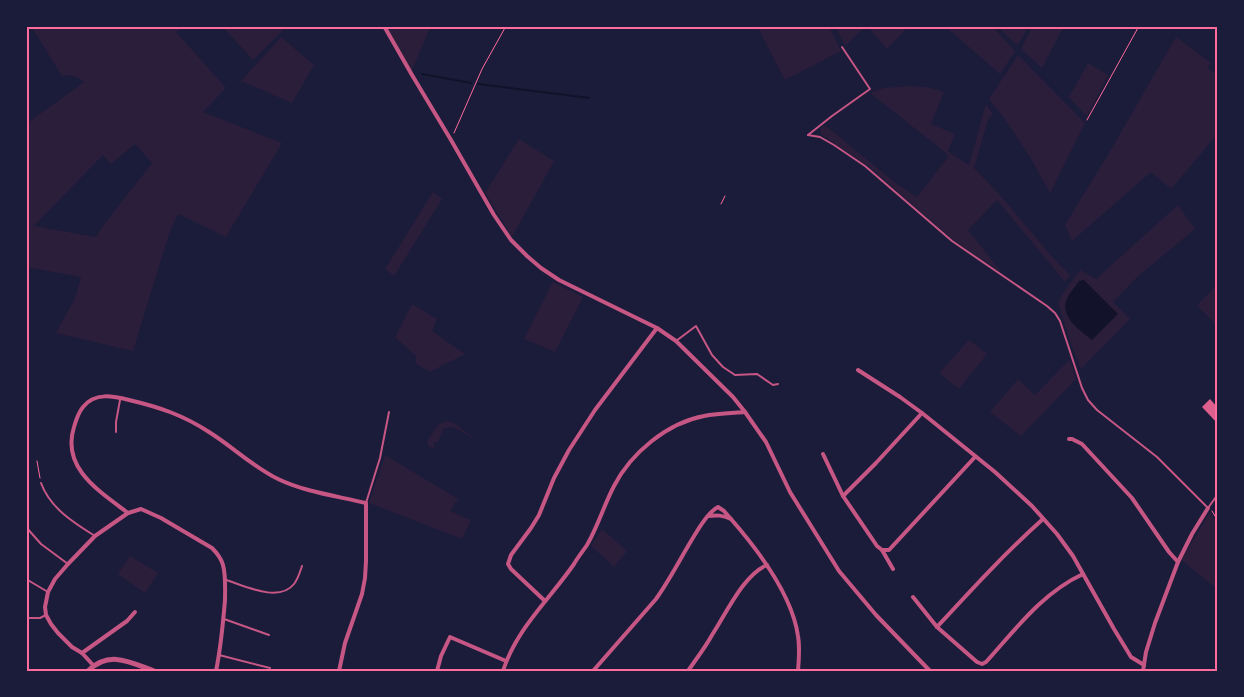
<svg xmlns="http://www.w3.org/2000/svg" width="1244" height="697" font-family="Manrope,sans-serif">
	<rect width="100%" height="100%" fill="#1b1b3a"/>
	<g fill="#2a1e3b" fill-rule="evenodd">
		<path d="M31 26H185L176 32 226 88 203 112 282 143 226 237 178 214 169 234 133 351 56 333 75 298 81 277 26 267V124L84 82C78 76 70 74 62 76ZM135 144 152 163 106 222 96 237 34 226 103 155 111 164Z"/>
		<path d="M222 26H287L253 60Z"/>
		<path d="M386 26H431L411 72Z"/>
		<path d="M757 26H829L841 51 785 80Z"/>
		<path d="M835 26H866L845 46Z"/>
		<path d="M867 26H909L887 49Z"/>
		<path d="M945 26H992L1015 51 1000 74Z"/>
		<path d="M997 26H1029L1018 45 1013 42Z"/>
		<path d="M1033 26H1064L1042 68 1022 50V47Z"/>
		<path d="M281 37 314 65 292 103 241 81Z"/>
		<path d="M1176 37 1211 63 1207 68 1218 75V139L1215 137 1171 189 1151 172 1072 241 1065 225 1112 148Z"/>
		<path d="M1018 55 1085 123 1050 193 1028 154 1007 122 989 99Z"/>
		<path d="M1088 63 1108 75 1087 117 1069 97Z"/>
		<path d="M908 86 927 87 944 92 931 124 955 134 948 151 953 155 969 165 986 104 993 114 988 120 974 168 1000 195 1055 260 1070 275 1065 282 997 200 968 230 1002 273 952 239 868 166 821 134V127L826 126 892 180 917 197 948 157 946 153 870 93 884 88Z"/>
		<path d="M519 139 554 161 512 237 485 193Z"/>
		<path d="M433 192 442 199 394 276 385 269Z"/>
		<path d="M1178 205 1195 229 1137 277 1113 302 1130 319 1081 369 1071 344 1058 303 1064 292 1080 270 1096 279Z"/>
		<path d="M553 282 583 297 555 352 524 339Z"/>
		<path d="M1218 284V327L1197 305Z"/>
		<path d="M412 304 437 319 432 331 465 354 430 372 416 364V356L395 337Z"/>
		<path d="M969 340 987 354 959 389 939 373Z"/>
		<path d="M1070 359 1076 379 1021 436 990 412 1018 379 1035 395Z"/>
		<path d="M446 421 454 423 476 440 457 429 451 427 443 429 438 442H434L435 448 429 447 427 441 438 425Z"/>
		<path d="M385 455 458 499 450 511 471 520 462 539 369 503Z"/>
		<path d="M1210 512 1218 525V586L1216 588 1181 560Z"/>
		<path d="M602 529 627 551 614 567 591 546Z"/>
		<path d="M130 556 158 573 145 593 118 574Z"/>
	</g>
	<path fill="#12122b" d="M1084 280 1118 314 1092 340C1082 332 1061 318 1066 302 1067 296 1075 287 1079 281Z"/>
	<g fill="none" stroke-linecap="round" stroke-linejoin="round">
		<g stroke="#12122b" stroke-width="2">
			<path d="M422 74 471 83"/>
			<path d="M478 84 589 98"/>
		</g>
	</g>
	<path fill="#dd5f8e" d="M1210 399 1218 408V424L1202 407Z"/>
	<g fill="none" stroke-linecap="round" stroke-linejoin="round">
		<g stroke="#ff6b9d" stroke-width="1">
			<path d="M1087 120 1139 26"/>
			<path d="M454 133 482 69 506 26"/>
			<path d="M721 204 725 196"/>
			<path d="M37 461 40 478"/>
			<path d="M1212 511 1218 521"/>
		</g>
		<g stroke="#c65784" stroke-width="2">
			<path d="M808 135 820 137 834 145 865 166 952 241 1047 306 1055 313 1060 321 1082 388 1088 400 1097 410 1157 457 1208 508 1218 494"/>
			<path d="M808 135 832 116 870 89 842 47"/>
			<path d="M676 341 696 326 712 355 723 367 735 375 757 374 773 385 778 384"/>
			<path d="M116 432V422L120 400"/>
			<path d="M41 483C50 508 74 523 95 536"/>
			<path d="M366 503 380 458 389 412"/>
			<path d="M26 527 41 544 68 564"/>
			<path d="M26 579 48 592"/>
			<path d="M226 580C245 586 279 603 294 584 298 579 300 572 302 566"/>
			<path d="M26 618H40L46 615"/>
			<path d="M224 619 269 635"/>
			<path d="M219 655 270 668"/>
		</g>
		<g stroke="#c65784" stroke-width="4">
			<path d="M384 26 412 75 451 140 494 215 511 240 527 256 541 268 559 280 657 328 676 341 733 397 745 412 766 442 790 492 839 571 876 615 930 671"/>
			<path d="M858 370 900 397 922 413 995 472 1032 506 1057 534 1073 556 1114 629 1128 652 1131 657 1144 665"/>
			<path d="M1069 439H1072L1082 444 1132 498 1169 552 1178 562"/>
			<path d="M823 454 843 496 877 546 882 550 893 569"/>
			<path d="M843 496 876 463 922 413"/>
			<path d="M128 513C99 491 61 468 74 427 76 420 78 413 83 407 95 392 113 396 129 400 159 407 183 415 209 432 233 447 253 467 278 479 305 492 337 496 366 503V561L365 578 362 594 345 643 339 671"/>
			<path d="M731 519C758 550 792 594 798 636 800 647 799 659 798 671"/>
			<path d="M882 550H889L975 457"/>
			<path d="M913 597 937 627 977 662 982 664 986 662C1015 630 1042 593 1083 574"/>
			<path d="M545 601 511 569 508 564 511 555 531 528 539 515 554 478 569 450 595 410 657 328"/>
			<path d="M937 627C972 589 1005 553 1043 519"/>
			<path d="M82 653 127 621 135 612"/>
			<path d="M93 665 82 653 72 647 58 633 51 624 46 615 45 607 48 592 55 579 68 564 95 536 128 513 141 509 161 518 212 548C217 553 221 558 223 565 226 576 225 589 225 600 223 624 221 647 216 671"/>
			<path d="M437 671 441 656 450 637 506 661"/>
			<path d="M503 671C516 629 550 599 574 564 578 557 583 551 587 545 598 526 604 505 614 486 631 453 667 423 704 416 717 413 732 413 745 412"/>
			<path d="M593 671 656 599C666 585 675 569 684 553 692 540 705 514 718 507L724 511 731 519C722 515 717 515 708 516"/>
			<path d="M688 671C696 659 705 648 712 635 726 614 743 575 767 565"/>
			<path d="M1143 671 1146 652 1155 623 1178 562 1192 534 1208 508"/>
		</g>
		<path stroke="#c65784" stroke-width="5" d="M88 671C109 650 130 662 154 671"/>
	</g>
	<rect width="1244" height="697" fill="none" stroke="#1b1b3a" stroke-width="55"/>
	<rect x="28" y="28" width="1188" height="642" fill="none" stroke="#ff6b9d" stroke-width="2"/>
</svg>
